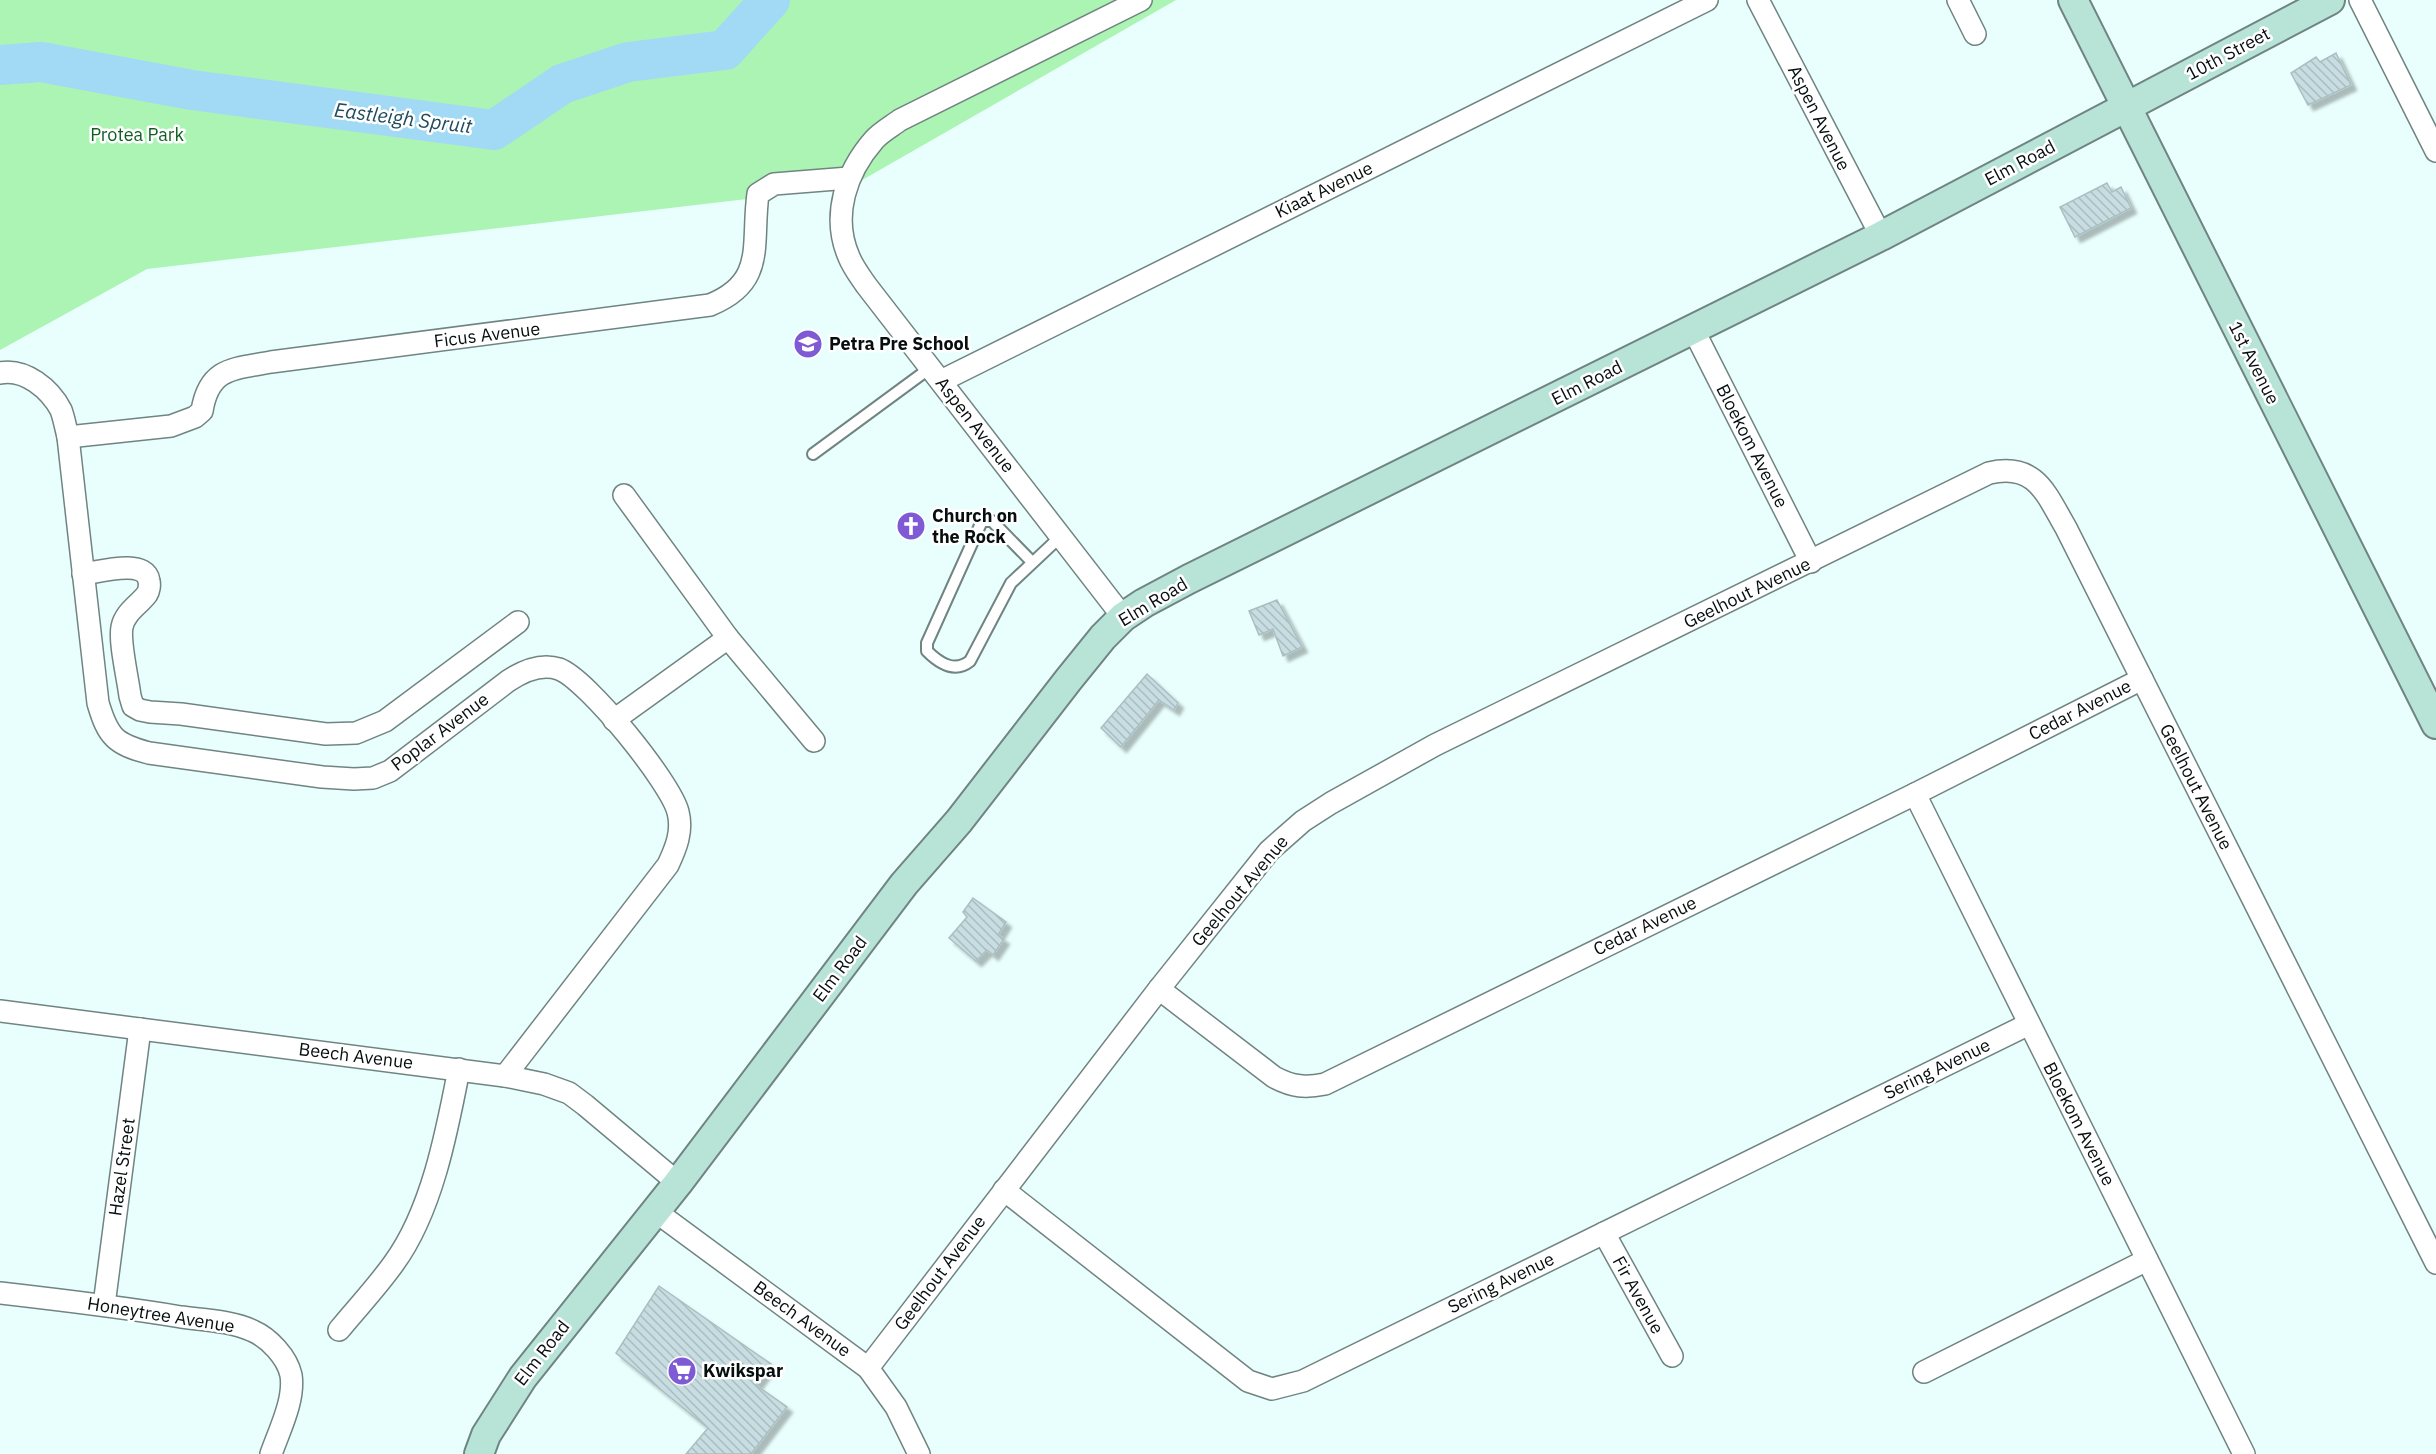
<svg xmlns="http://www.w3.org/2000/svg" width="2436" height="1454" font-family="'IBM Plex Sans',sans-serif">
	<defs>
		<pattern id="building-back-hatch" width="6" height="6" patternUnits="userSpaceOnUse" patternTransform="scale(1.5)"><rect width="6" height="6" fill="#c8dde1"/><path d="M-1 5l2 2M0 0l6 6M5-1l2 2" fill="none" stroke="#aabcc0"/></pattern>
		<filter id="shadow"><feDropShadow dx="5.5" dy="5.5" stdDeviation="1.5" flood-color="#0004"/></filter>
	</defs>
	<rect width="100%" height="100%" fill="#e9fffd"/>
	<path fill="#acf4b3" d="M0 0H1176L850 187 147 269 0 350Z"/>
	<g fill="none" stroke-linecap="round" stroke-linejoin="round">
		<path stroke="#a2d9f5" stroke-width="40" d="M0 65 41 62 192 90 494 130 562 84 628 62 725 50 770 0"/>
	</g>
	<g fill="url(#building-back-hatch)" stroke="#aabfc2" stroke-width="1.5" filter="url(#shadow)">
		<path d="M2336 53 2351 85 2308 105 2291 73 2316 57 2320 62Z"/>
		<path d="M2107 183 2112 192 2121 187 2131 208 2075 237 2060 207Z"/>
		<path d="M1277 600 1302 647 1283 656 1273 629 1259 635 1249 611Z"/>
		<path d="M1147 674 1178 703 1174 710 1159 700 1121 747 1101 728Z"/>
		<path d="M973 898 1006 922 998 935 1004 939 993 955 987 950 976 961 949 938 967 917 963 912Z"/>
		<path d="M659 1286 771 1364 756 1385 787 1407 751 1454H686L708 1428 616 1353Z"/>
	</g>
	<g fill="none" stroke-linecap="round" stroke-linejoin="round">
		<g stroke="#708482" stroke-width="14">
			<g id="lane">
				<path d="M813 454 930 368"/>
				<path d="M1032 562 992 521H982L927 643V651C940 664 955 673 970 661L1011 583 1061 536"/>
			</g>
		</g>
		<g stroke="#708482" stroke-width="24">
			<g id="street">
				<path d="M1758 0 1881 236"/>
				<path d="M1958 0 1975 34"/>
				<path d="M2360 0 2436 151"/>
				<path d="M1693 329 1811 562"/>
				<path d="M0 373C25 368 50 389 61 410 64 418 66 429 68 437L98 703C108 737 115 744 149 753L322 777 354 779 373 778 390 771 508 681C523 671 541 663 559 669 587 679 671 783 678 812 683 831 676 848 668 865L505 1076"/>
				<path d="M941 381 1707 0"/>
				<path d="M68 437 171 426 195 417 202 411C209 367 234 369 271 362L710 305C767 282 751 244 758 194L774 184 849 178"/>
				<path d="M624 495 728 638"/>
				<path d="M83 574C99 572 146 558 149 581 150 585 149 591 147 594 139 605 125 612 122 627 119 642 128 679 130 696L133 706 140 710 150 712 181 714 326 734 356 733 385 721 518 622"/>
				<path d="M1123 617 866 285C860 276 853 267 849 257 831 216 846 172 874 140 881 132 892 126 900 120L1141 0"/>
				<path d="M614 720 728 638 814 741"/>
				<path d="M1915 794 2244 1454"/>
				<path d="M1159 989 1274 1077C1293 1087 1305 1088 1325 1084L1915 794 2142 679"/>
				<path d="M0 1011 505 1076 544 1084 569 1093 585 1105 678 1183"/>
				<path d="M1004 1190 1248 1381 1272 1389 1303 1381 2029 1024"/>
				<path d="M655 1211 868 1368 896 1407 919 1454"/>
				<path d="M1604 1233 1672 1356"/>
				<path d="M0 1293C61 1300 121 1307 181 1317 204 1320 232 1321 253 1331 269 1338 287 1357 291 1375 295 1400 279 1431 271 1454"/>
				<path d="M104 1305 140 1029"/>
				<path d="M339 1330C357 1308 377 1287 394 1263 432 1211 447 1131 459 1069"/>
				<path d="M868 1368 1159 989 1269 851 1303 821 1331 803 1435 745 1989 473C2036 462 2046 494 2066 528L2436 1263"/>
				<path d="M1924 1372 2147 1260"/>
			</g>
		</g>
		<g stroke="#708482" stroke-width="32">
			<g id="secondary">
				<path d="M2073 0 2436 724"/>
				<path d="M479 1454 486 1435 523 1377 678 1183 904 884 959 821 1069 679 1103 637 1123 617 1144 603 1189 579 1881 236 2330 0"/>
			</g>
		</g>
		<use href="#lane" stroke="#fff" stroke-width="10"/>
		<use href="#street" stroke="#fff" stroke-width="21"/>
		<use href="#secondary" stroke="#b8e4d8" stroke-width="28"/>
	</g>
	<defs>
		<g id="school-disc" transform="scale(1.5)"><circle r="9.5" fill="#7e5ad4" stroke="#fff"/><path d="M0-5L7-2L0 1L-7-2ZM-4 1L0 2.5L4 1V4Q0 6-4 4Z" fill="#fff"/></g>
		<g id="church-disc" transform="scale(1.5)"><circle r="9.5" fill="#7e5ad4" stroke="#fff"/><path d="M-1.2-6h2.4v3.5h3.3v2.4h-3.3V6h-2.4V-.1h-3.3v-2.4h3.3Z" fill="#fff"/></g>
		<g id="supermarket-disc" transform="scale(1.5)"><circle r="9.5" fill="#7e5ad4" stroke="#fff"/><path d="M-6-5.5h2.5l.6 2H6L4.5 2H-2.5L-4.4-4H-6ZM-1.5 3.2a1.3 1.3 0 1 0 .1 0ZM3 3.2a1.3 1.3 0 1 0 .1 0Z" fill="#fff"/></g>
	</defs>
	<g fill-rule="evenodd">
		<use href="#school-disc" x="808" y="344"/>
		<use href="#church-disc" x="911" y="526"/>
		<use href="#supermarket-disc" x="682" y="1371"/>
	</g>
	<g text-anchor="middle" stroke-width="5" stroke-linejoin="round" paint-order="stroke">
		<g font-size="18" fill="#070e0e" stroke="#fff">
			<text transform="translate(2228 54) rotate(-28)" y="6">10th Street</text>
			<text transform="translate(1819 118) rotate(63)" y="6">Aspen Avenue</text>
			<text transform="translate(2020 163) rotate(-28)" y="6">Elm Road</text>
			<text transform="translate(1324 190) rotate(-26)" y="6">Kiaat Avenue</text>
			<text transform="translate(487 335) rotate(-7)" y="6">Ficus Avenue</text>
			<text transform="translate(2254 363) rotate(63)" y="6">1st Avenue</text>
			<text transform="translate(1587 383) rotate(-27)" y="6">Elm Road</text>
			<text transform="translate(975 425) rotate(52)" y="6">Aspen Avenue</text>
			<text transform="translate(1752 446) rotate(63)" y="6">Bloekom Avenue</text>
			<text transform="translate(1747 593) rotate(-26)" y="6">Geelhout Avenue</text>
			<text transform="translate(1153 602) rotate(-31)" y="6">Elm Road</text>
			<text transform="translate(2080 710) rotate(-27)" y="6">Cedar Avenue</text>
			<text transform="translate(440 732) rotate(-37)" y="6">Poplar Avenue</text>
			<text transform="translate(2196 787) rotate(63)" y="6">Geelhout Avenue</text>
			<text transform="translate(1240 891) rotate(-50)" y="6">Geelhout Avenue</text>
			<text transform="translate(1645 926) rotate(-26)" y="6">Cedar Avenue</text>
			<text transform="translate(840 969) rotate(-53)" y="6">Elm Road</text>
			<text transform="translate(356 1056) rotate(7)" y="6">Beech Avenue</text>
			<text transform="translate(1937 1069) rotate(-26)" y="6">Sering Avenue</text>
			<text transform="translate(2079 1124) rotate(63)" y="6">Bloekom Avenue</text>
			<text transform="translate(122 1167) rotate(-82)" y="6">Hazel Street</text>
			<text transform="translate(940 1273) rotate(-53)" y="6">Geelhout Avenue</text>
			<text transform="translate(1501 1283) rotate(-26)" y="6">Sering Avenue</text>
			<text transform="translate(1638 1295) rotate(61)" y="6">Fir Avenue</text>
			<text transform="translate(161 1315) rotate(9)" y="6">Honeytree Avenue</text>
			<text transform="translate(802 1319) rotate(36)" y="6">Beech Avenue</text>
			<text transform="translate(542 1353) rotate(-52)" y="6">Elm Road</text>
		</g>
		<g font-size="18" fill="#0f5d23" stroke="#fff">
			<text x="137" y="141">Protea Park</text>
		</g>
		<g font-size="18" font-weight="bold" fill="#070e0e" stroke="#fff" text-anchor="start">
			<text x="829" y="350">Petra Pre School</text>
			<text x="932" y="522">Church on<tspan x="932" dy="21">the Rock</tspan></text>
			<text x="703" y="1377">Kwikspar</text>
		</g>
		<g font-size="20" font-style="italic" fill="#204b5e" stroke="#fff">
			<text transform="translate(403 118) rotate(7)" y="7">Eastleigh Spruit</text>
		</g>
	</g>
</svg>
